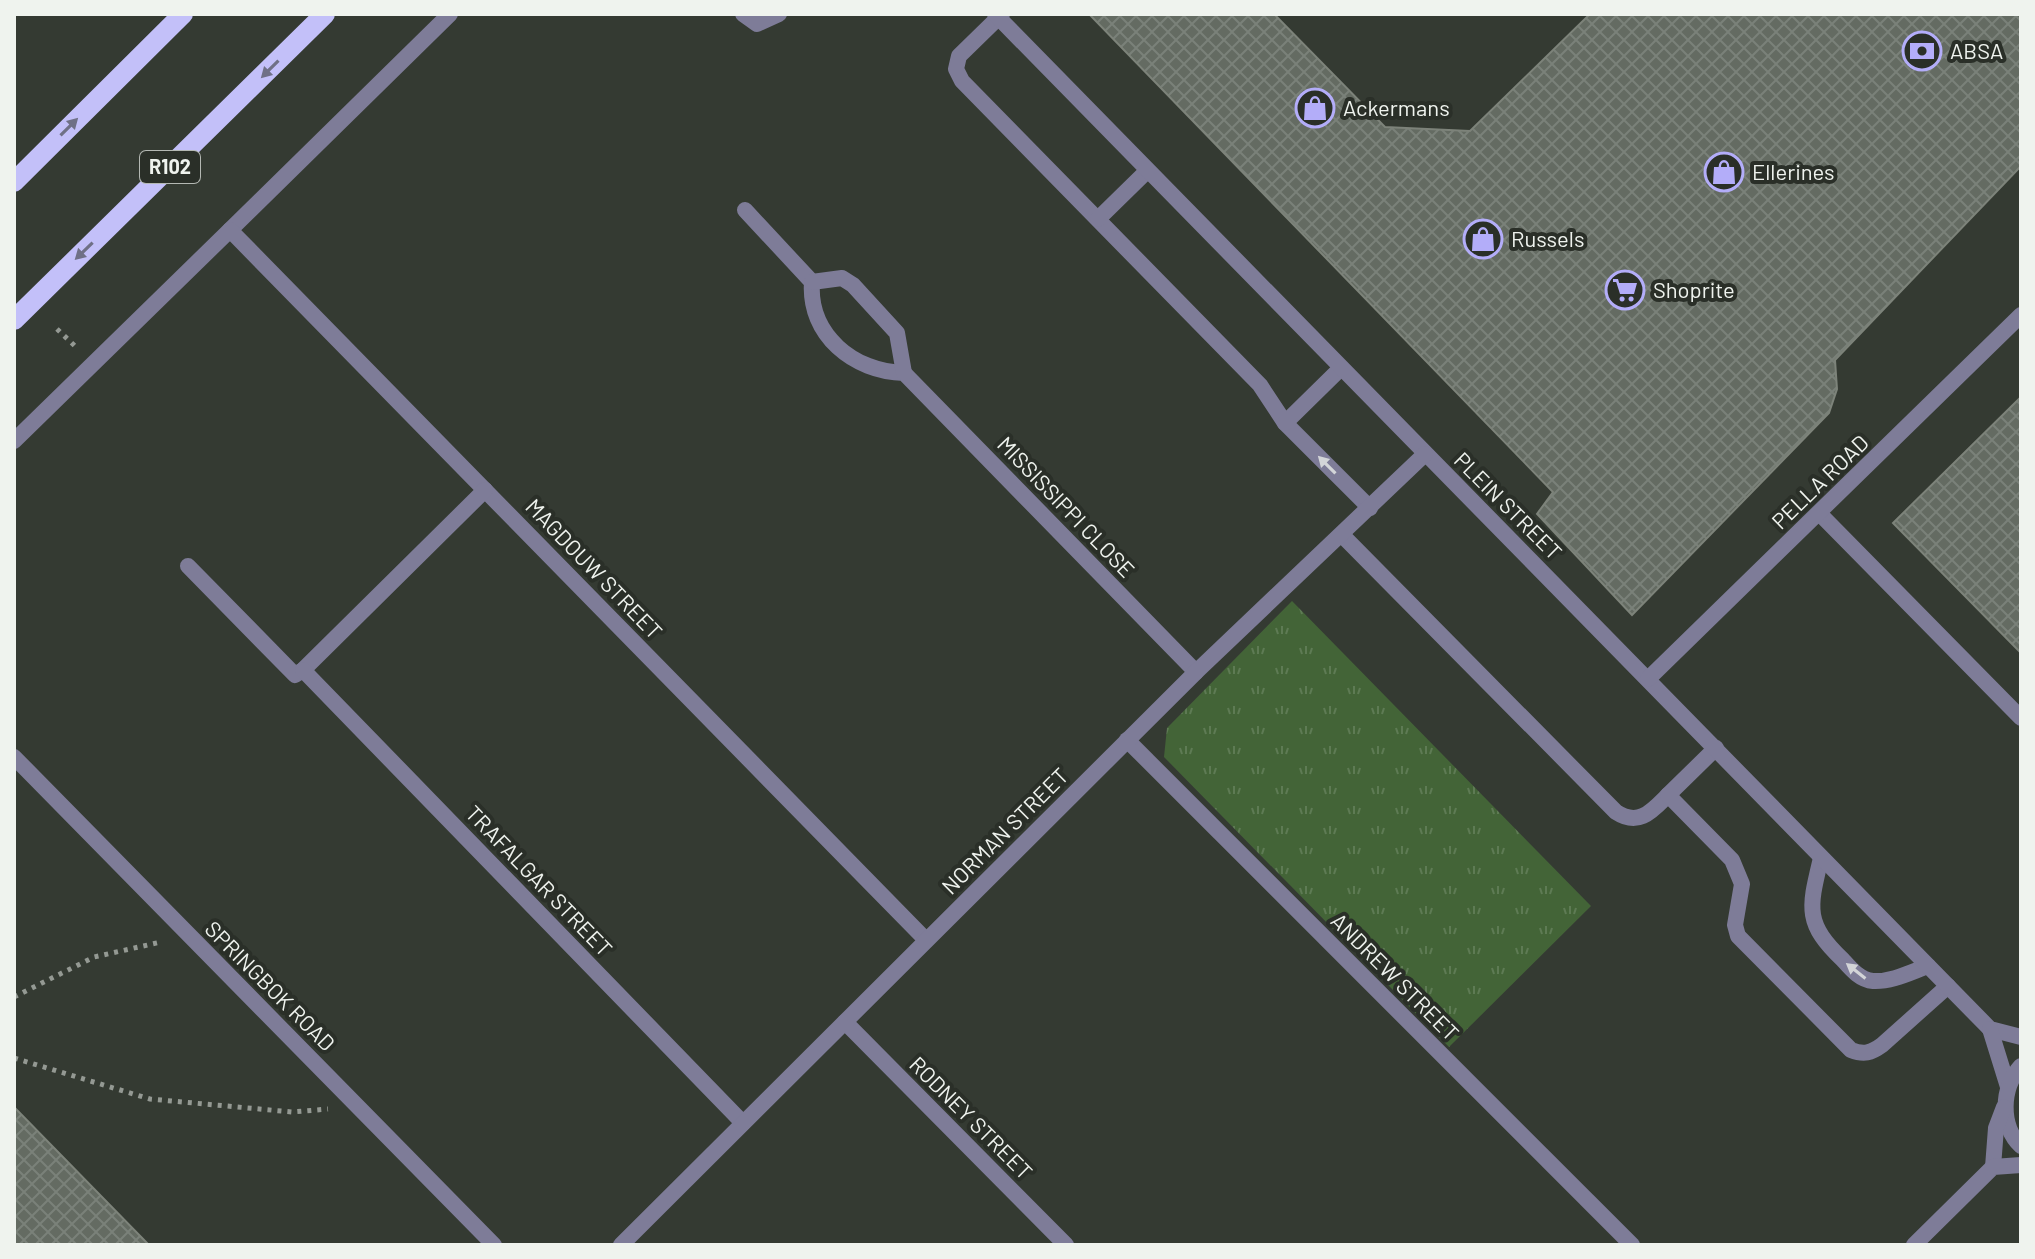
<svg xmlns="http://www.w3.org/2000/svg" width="2035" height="1259" font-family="Barlow,sans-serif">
	<defs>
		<pattern id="grass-tufts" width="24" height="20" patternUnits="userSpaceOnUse" patternTransform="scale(2)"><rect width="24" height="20" fill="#436437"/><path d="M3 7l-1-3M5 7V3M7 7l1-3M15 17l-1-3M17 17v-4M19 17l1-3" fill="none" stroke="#5e7b54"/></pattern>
		<pattern id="building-cross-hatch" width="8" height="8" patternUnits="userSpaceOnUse" patternTransform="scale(2)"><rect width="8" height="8" fill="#646b62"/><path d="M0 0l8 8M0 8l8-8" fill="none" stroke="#7a8179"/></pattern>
	</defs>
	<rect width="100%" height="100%" fill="#343a32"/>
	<path fill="url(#grass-tufts)" d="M1292 601 1591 906 1449 1047 1164 757 1167 728Z"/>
	<g fill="url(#building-cross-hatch)" stroke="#7d837a" stroke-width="2">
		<path d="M1089 14H1274L1385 127 1470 131 1590 14H2021V166L1835 360 1837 389 1829 413 1632 615 1537 514 1553 492Z"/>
		<path d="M2021 397V653L1893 523Z"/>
		<path d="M14 1107 149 1245H14Z"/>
	</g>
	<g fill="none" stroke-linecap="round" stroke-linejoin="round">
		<g stroke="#949993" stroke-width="5" stroke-dasharray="4 6" stroke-linecap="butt">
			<path d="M57 329 77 348"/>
			<path d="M14 997 94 957 161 942"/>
			<path d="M14 1058 150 1099 292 1112 328 1109"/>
		</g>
		<g stroke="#7e7c98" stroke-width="16">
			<path d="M743 14 757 24 779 14"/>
			<path d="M1002 14 959 56 956 69 962 81 1260 385 1285 423 1370 508"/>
			<path d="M1098 219 1147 171"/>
			<path d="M230 230 450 14"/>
			<path d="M1285 423 1341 368"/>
			<path d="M1820 514 2021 718"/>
			<path d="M1342 535 1616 812C1639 827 1652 811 1668 795"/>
			<path d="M1716 748 1668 795 1732 860 1742 884 1735 925 1738 936 1851 1050C1864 1055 1871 1053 1882 1045L1948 986"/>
			<path d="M1821 858C1809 908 1804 923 1843 960 1851 969 1860 980 1873 981 1892 982 1911 972 1928 966"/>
		</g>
		<g stroke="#7e7c98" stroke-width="16">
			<path d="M995 14 1990 1029 2021 1037"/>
			<path d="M745 210 812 282C808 335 854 372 904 373L1196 672"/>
			<path d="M812 282 842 278 853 285 897 333 904 373"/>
			<path d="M14 441 230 230 926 940"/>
			<path d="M188 566 295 675 303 670 485 490"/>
			<path d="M303 670 743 1123"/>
			<path d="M1648 679 2021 315"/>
			<path d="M1127 740 1632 1245"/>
			<path d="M14 757 494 1245"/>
			<path d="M845 1022 1066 1245"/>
			<path d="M1990 1029 2008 1087"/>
			<path d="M2021 1066C2001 1088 2000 1126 2021 1146"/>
			<path d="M1993 1167 1996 1128 2004 1107"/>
			<path d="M621 1245 1196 672 1425 454"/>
			<path d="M1914 1245 1993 1167 2021 1165"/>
		</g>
		<g stroke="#c3c0f9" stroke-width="20">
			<path d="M14 182 183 14"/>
			<path d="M14 320 325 14"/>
		</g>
	</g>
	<defs><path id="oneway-solid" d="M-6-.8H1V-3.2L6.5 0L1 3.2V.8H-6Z" transform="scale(2)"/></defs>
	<g fill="#6f7086">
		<use href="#oneway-solid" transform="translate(270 69) rotate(135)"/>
		<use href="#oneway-solid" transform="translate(69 127) rotate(-45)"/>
		<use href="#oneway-solid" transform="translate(84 251) rotate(136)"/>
	</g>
	<g fill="#d3d5d8">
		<use href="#oneway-solid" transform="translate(1327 465) rotate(-135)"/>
		<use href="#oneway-solid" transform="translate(1856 971) rotate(-142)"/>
	</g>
	<defs>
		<g id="bank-ring" transform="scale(2)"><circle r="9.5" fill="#2a2f28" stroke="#b3adf9" stroke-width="1.5"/><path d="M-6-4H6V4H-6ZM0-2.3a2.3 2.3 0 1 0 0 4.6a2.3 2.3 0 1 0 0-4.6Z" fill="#b3adf9"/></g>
		<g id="shop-ring" transform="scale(2)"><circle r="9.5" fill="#2a2f28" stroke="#b3adf9" stroke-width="1.5"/><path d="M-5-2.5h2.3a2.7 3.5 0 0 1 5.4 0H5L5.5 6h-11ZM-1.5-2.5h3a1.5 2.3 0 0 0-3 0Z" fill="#b3adf9"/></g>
		<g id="supermarket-ring" transform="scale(2)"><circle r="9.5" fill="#2a2f28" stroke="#b3adf9" stroke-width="1.5"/><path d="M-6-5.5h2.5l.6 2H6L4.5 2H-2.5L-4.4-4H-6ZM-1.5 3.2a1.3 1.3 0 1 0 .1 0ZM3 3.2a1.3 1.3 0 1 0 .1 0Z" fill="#b3adf9"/></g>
	</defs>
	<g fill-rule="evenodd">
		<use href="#bank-ring" x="1922" y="51"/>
		<use href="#shop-ring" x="1315" y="108"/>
		<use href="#shop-ring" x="1724" y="172"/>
		<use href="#shop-ring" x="1483" y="239"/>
		<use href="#supermarket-ring" x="1625" y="290"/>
	</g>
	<g text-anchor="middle" stroke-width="8" stroke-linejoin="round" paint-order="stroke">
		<rect fill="#2a2f28" stroke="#b4b8b3" stroke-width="2" x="140" y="151" width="60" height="32" rx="6"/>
		<g font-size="20" font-weight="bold" fill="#eff3ee">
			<text x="170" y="174">R102</text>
		</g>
		<g font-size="22" fill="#eff3ee" stroke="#2a2f28" text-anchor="start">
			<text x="1950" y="59">ABSA</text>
			<text x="1343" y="116">Ackermans</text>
			<text x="1752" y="180">Ellerines</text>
			<text x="1511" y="247">Russels</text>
			<text x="1653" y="298">Shoprite</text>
		</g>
		<g font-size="22" fill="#eff3ee" stroke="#2a2f28">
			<text transform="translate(1820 482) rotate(-44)" y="8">PELLA ROAD</text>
			<text transform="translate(1508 506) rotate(45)" y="8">PLEIN STREET</text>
			<text transform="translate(1066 507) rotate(46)" y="8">MISSISSIPPI CLOSE</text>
			<text transform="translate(594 569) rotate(46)" y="8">MAGDOUW STREET</text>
			<text transform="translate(1005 831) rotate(-45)" y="8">NORMAN STREET</text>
			<text transform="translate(539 881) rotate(46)" y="8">TRAFALGAR STREET</text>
			<text transform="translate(1395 977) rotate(45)" y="8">ANDREW STREET</text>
			<text transform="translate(270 986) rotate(45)" y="8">SPRINGBOK ROAD</text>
			<text transform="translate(971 1118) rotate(45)" y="8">RODNEY STREET</text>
		</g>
	</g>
	<rect width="2035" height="1259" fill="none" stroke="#eff3ee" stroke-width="32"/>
</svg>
